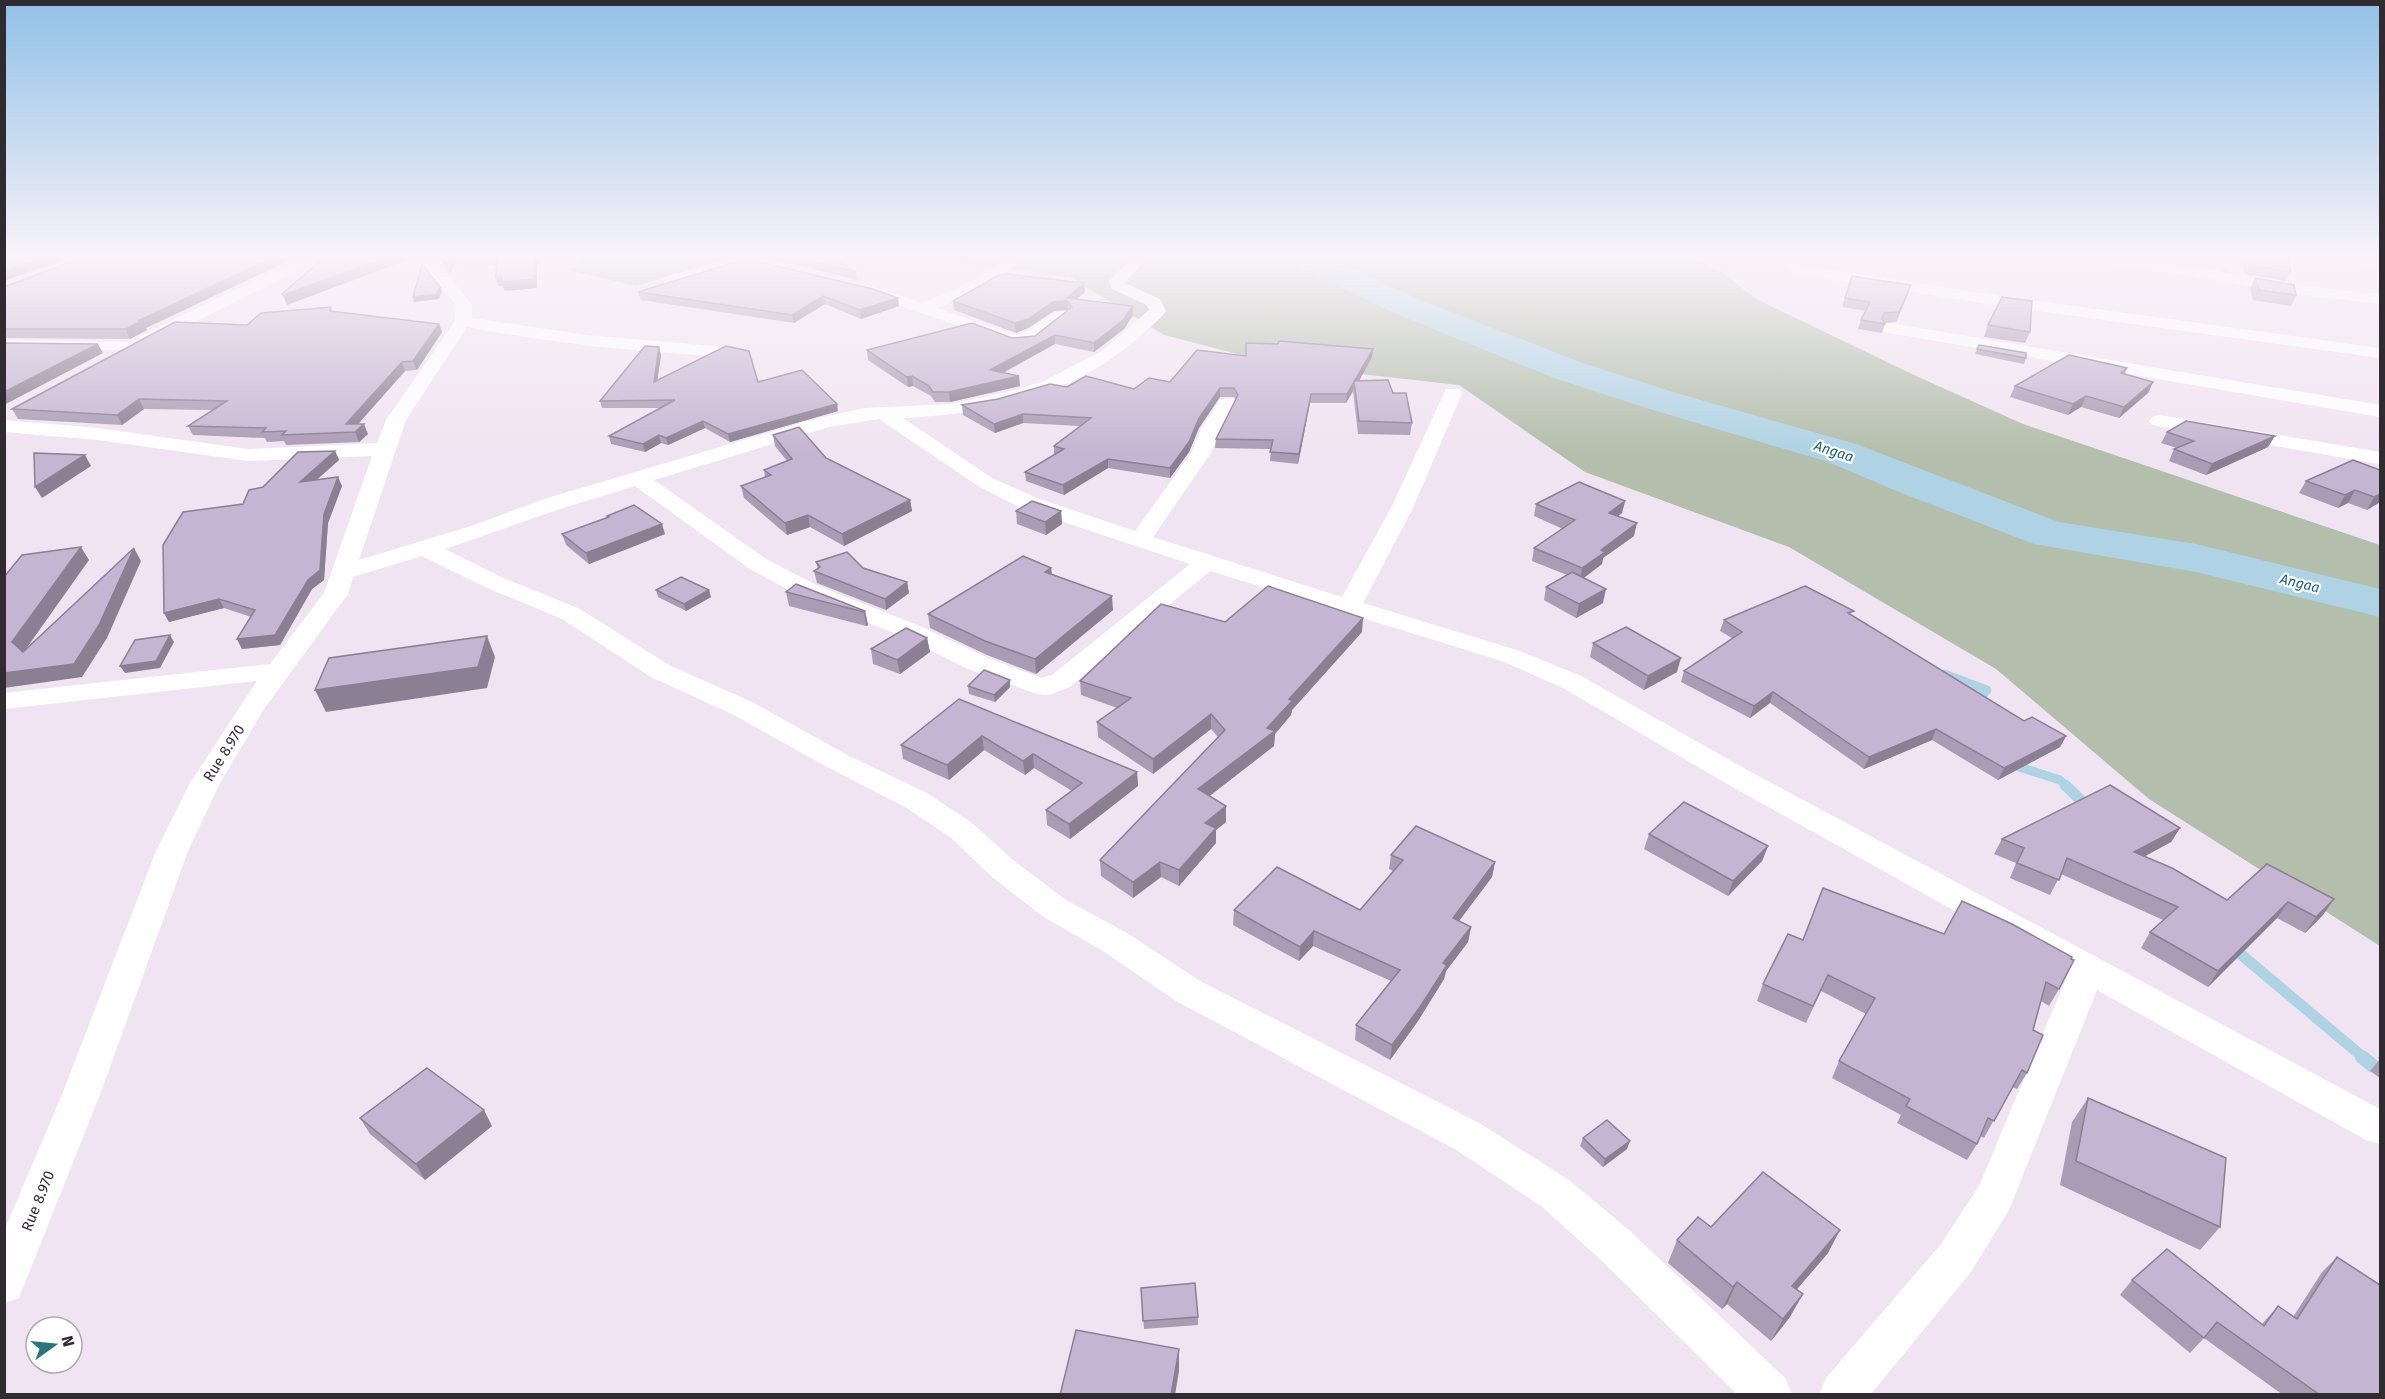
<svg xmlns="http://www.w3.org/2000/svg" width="2385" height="1399" font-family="'Fira Sans',sans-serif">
	<rect width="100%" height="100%" fill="#f1e4f2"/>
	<g fill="#b3beac">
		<path d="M590 256H733L636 286 569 270Z"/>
		<path d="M916 256H1690L1721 272 1758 300 1914 375 2023 424 2380 545V946L2149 799 1996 669 1789 547 1585 472 1459 385 1280 365 1164 335 1070 277Z"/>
	</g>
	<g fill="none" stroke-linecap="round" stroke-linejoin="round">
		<path stroke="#afd3e4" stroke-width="5" d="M2210 256 2221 266 2231 281"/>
		<g stroke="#afd3e4" stroke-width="9">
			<path d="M1944 674 1987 690 1975 703"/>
			<path d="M2010 764 2060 780 2066 786"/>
		</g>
		<g stroke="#afd3e4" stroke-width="11">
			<path d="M2065 785 2088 807"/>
			<path d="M2231 946 2364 1058"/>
		</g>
		<path stroke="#afd3e4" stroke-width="14" d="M2362 1057 2372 1065"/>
		<path fill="#afd3e4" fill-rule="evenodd" d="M1285 256H1324L1418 299 1580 362 1676 393 1856 444 2059 522 2196 544 2380 589V617L2196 572 2034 544 1899 492 1828 462 1650 409 1554 378 1394 313 1289 262Z"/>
		<g fill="#fff" fill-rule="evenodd">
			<path d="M303 256H322L320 259 152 344H141L140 350H4V340L139 342 140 336Z"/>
			<path d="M428 256H442V268L472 305V318L587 335 713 346 719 347 722 351 719 355 713 356C630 351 549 343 467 327L406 420 359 560 471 526 547 498 818 418 865 408 950 404 1011 391 1044 381 1102 351 1149 310 1147 305 1112 289 1109 281 1134 256H1149L1125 283 1160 299 1166 311C1159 321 1148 328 1140 336 1073 396 990 414 903 418L992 478 1037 498 1135 531 1191 453 1201 429 1220 399H1234L1236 403 1221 429 1211 453 1153 537 1342 597 1391 508 1444 393 1446 389H1460L1462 393 1413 508 1363 603 1520 651 1581 676 1749 771 2380 1109V1144L2366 1140 2097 990 2009 1210 1971 1272 1871 1394H1819L1826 1378 1941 1244 1979 1186 2068 974 1729 785 1563 688 1502 661 1210 571 1070 687 1049 695 1037 694 968 669 902 636 800 596 750 569 635 486 563 508 445 549 501 577 580 609 669 665 752 702 849 756 927 793 972 823 1013 860 1066 900 1127 933 1200 981 1481 1124 1569 1180 1630 1231 1785 1378 1792 1394H1737L1600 1259 1541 1206 1453 1148 1176 1001 1103 951 1042 916 991 876 950 837 905 807 829 768 732 714 651 677 562 619 485 587 422 556 353 577 348 594 264 709 220 783 188 851 101 1092 25 1283 19 1298 4 1303V1231L63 1092 156 851 190 783 257 681 4 709V693L270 664 324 593 372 456 248 461 98 440 4 432V420L98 428 248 449 377 443 386 420 455 321 456 305 426 269ZM879 419 978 486 1021 508 1190 564 1052 675 1041 678 986 657 920 626 818 586 766 559 654 480 829 427Z"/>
			<path d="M736 256H759L757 259 677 283 671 285 663 280 665 277Z"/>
			<path d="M1007 256H1022C1002 284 968 295 937 308L1015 335C1035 333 1049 308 1068 312L1070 316 1068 320 1035 343 1014 345 857 291 855 288 863 283 922 303 981 277Z"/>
			<path d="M1794 256H1808L1803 264 1806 266 2002 296 2380 348V358L2002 306 1801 275 1796 273 1787 265Z"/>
			<path d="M2064 256C2141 256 2216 271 2293 284 2322 288 2351 291 2380 294V304L2296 294 2180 274 2071 260Z"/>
			<path d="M2316 256 2375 258 2380 260V266L2375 268 2323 260Z"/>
			<path d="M1889 323 2380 405V417L1883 332 1881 328 1883 324Z"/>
			<path d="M2159 415 2380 452V464L2152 425 2149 421 2152 417Z"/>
		</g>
	</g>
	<g fill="#aa9cb5">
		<path d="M87 256H298L146 328 147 330 130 339 4 338V287Z"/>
		<path d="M441 256H548L537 264V288L505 291 503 286H498L497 265 454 264 450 274 444 267Z"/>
		<path d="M771 256H830L856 272 857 280 772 259Z"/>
		<path d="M2240 256H2282L2291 272 2286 281 2245 274Z"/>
		<path d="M746 259 899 306 861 319 825 304 794 323 641 300 638 292Z"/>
		<path d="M1852 276 1908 294 1896 322 1884 323 1885 324 1882 333 1858 329 1861 320 1866 311 1842 307Z"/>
		<path d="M2255 278 2296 295 2291 306 2253 300 2250 288Z"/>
		<path d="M1084 283 1085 292 1076 299 1133 315 1124 329 1094 352 1055 344 1003 373 1020 386 950 402H935L931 396 913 386 908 387 868 360 867 350 1035 336 1068 310 1054 311 1028 328 1016 333 954 310 953 301Z"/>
		<path d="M332 311 439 324 442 332 417 370 405 371 358 424 368 434 359 442 286 445 284 441 267 442 265 438 193 435 188 426 213 410 144 409 122 425 18 419 12 409 247 325Z"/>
		<path d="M1988 325 2030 332 2025 343 1984 337Z"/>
		<path d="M1979 345 2026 358 2024 364 1975 354Z"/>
		<path d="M1373 349 1372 357 1359 381 1393 393 1412 423 1410 435 1358 434 1353 391 1346 403H1310L1298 464 1270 461 1271 449 1215 448 1216 439 1236 400 1234 397H1220L1199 428 1189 452 1170 478 1108 468 1064 495 1026 481 1025 472 1054 455V446L1080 426 1023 423 995 433 963 415 962 405 1067 387 1134 389 1170 382 1246 356Z"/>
		<path d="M661 355 657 381 758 382 838 411 730 442 705 428 668 445 661 443 645 452 611 444 609 436 661 408H602L600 401Z"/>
		<path d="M2127 368 2125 374 2153 382 2148 393 2119 418 2081 407 2068 415 2010 397 2015 386Z"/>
		<path d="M2167 432 2268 447 2206 475 2169 461 2174 449 2177 448 2161 443Z"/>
		<path d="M773 435 826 458 910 500 912 511 844 546 810 527 787 535 744 498 741 486 765 477 764 470 787 461 775 446Z"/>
		<path d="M335 451 339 460 316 480 342 486 328 523 324 580 312 589 280 645 242 649 237 639 251 617 224 608 169 622 164 613 243 504 263 487Z"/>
		<path d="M2353 460 2380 502 2367 510 2348 503 2338 508 2299 493 2306 481Z"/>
		<path d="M1625 501 1622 513 1618 516 1634 536 1603 558 1602 564 1583 578 1603 603 1576 618 1544 600 1546 587 1567 575 1532 561 1534 548 1563 529 1534 516 1536 504Z"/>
		<path d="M1016 511H1061L1062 524 1046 535 1017 524Z"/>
		<path d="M607 516 665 534 589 564 566 545 562 534 608 517Z"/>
		<path d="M816 562 863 568 907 582 909 593 886 610 817 583 814 571 818 569Z"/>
		<path d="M1051 568 1052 574 1113 610 1036 674 987 655 930 628 928 614Z"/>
		<path d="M656 590 711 597 686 611 658 597Z"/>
		<path d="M786 592 865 611 868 625 866 626 789 606Z"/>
		<path d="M1852 615 2024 721 2066 736 2060 747 1998 780 1932 740 1864 769 1770 703 1750 718 1681 682 1684 671 1732 638 1720 631 1724 620Z"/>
		<path d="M1225 622 1362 632 1292 710 1291 715 1275 734 1274 746 1209 796 1226 822 1216 830V843L1179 886 1161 877 1133 898 1101 876 1100 860 1218 737 1211 729 1153 774 1098 737 1097 722 1117 708 1081 695 1080 681Z"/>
		<path d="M927 638 930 652 900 674 873 664 871 649Z"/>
		<path d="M1593 643 1677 672 1644 690 1590 657Z"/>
		<path d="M968 686 1010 687 995 702 969 694Z"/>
		<path d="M959 699 1137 772 1138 786 1070 839 1047 825 1046 810 1072 791 1034 768 1025 775 984 750 949 780 903 759 901 745Z"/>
		<path d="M2180 828 2171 842 2145 856 2227 900 2267 864 2323 915 2305 933 2277 918 2208 987 2141 948 2150 932 2163 920 2061 874 2050 895 2010 878 2016 863 1994 854 2002 839Z"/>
		<path d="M1649 834 1768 846 1762 861 1728 896 1644 849Z"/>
		<path d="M1391 855 1495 862 1492 877 1459 921 1471 927 1468 942 1446 971 1444 979 1418 1021 1390 1060 1355 1040 1356 1025 1391 981 1313 946 1299 961 1233 925 1234 910H1360L1393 871 1389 869Z"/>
		<path d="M1944 934 2059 989 2049 1006 2041 1001 2033 1030 2027 1073 2017 1089 2012 1087 1984 1138 1980 1136 1977 1144 1967 1160 1897 1123 1901 1115 1832 1078 1839 1061 1866 1014 1821 991 1806 1023 1757 1001 1763 984 1802 940Z"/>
		<path d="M2380 1054V1078L2370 1071 2380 1059 2378 1058Z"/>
		<path d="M2088 1098 2220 1227 2200 1250 2060 1185 2072 1122Z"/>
		<path d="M360 1118 492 1126 425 1180 370 1134Z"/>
		<path d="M1583 1138 1627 1149 1603 1167 1580 1146Z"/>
		<path d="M1711 1227 1828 1253 1796 1290 1790 1317 1771 1341 1727 1304 1722 1309 1668 1263 1677 1240Z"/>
		<path d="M2337 1257 2380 1395H2283L2204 1338 2190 1353 2120 1295 2132 1280 2262 1324 2278 1306 2293 1317 2322 1272Z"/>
		<path d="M1141 1288 1198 1317V1325L1144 1329Z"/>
	</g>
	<g fill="#8b7f93">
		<path d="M47 256H74L4 281V271Z"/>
		<path d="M276 256H298L146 328 147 330 130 339 126 329 138 321Z"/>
		<path d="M391 256H418L287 305 283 295Z"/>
		<path d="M451 256 454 264 450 274 447 265Z"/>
		<path d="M535 256H548L537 264V288L505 291 503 286H498L496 277H502Z"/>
		<path d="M1084 283 1085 292 1070 305 1068 301V310L1054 311 1028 328 1016 333 1015 323 1053 302 1067 298Z"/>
		<path d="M1911 285 1908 294 1896 322 1899 312Z"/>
		<path d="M440 287 442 292 439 299 414 302 413 297Z"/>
		<path d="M823 296 825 304 794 323 792 315Z"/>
		<path d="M898 298 899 306 861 319 860 310Z"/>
		<path d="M1133 306V315L1124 329 1094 352V343Z"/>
		<path d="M439 324 442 332 417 370 413 361Z"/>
		<path d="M1055 335V344L991 379 990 370Z"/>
		<path d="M98 344 103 353 4 405V392Z"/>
		<path d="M659 347 661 355 656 390 654 382Z"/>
		<path d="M1373 349 1372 357 1355 388 1354 382Z"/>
		<path d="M402 362 405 371 351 432 346 424Z"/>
		<path d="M912 376 913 386 908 387 907 377Z"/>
		<path d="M1019 376 1020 386 950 402 949 392Z"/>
		<path d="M1354 382 1353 391 1346 403 1347 394Z"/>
		<path d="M2153 382 2148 393 2119 418 2124 407Z"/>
		<path d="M1220 388V397L1199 428 1189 452 1170 478V468L1199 418Z"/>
		<path d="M1311 394 1310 403 1298 464 1299 454Z"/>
		<path d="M2086 396 2081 407 2068 415 2073 404Z"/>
		<path d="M139 399 144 409 122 425 117 415Z"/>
		<path d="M837 404 838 411 730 442 728 434Z"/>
		<path d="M1023 414V423L995 433 994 424Z"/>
		<path d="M703 421 705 428 668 445 666 438Z"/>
		<path d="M364 424 368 434 359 442 355 432Z"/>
		<path d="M659 435 661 443 645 452 643 444Z"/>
		<path d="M2275 436 2268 447 2206 475 2212 464Z"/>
		<path d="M335 451 339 460 304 491 300 482Z"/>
		<path d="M85 455 91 466 42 498 35 487Z"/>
		<path d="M1108 459V468L1064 495 1063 485Z"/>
		<path d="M338 477 342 486 328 523 324 580 312 589 280 645 242 649 237 639 324 514Z"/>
		<path d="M2355 490 2348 503 2338 508 2345 495Z"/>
		<path d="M2380 494V502L2367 510 2374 497Z"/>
		<path d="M910 500 912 511 844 546 842 534Z"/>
		<path d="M1625 501 1622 513 1606 525 1609 513Z"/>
		<path d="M1061 511 1062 524 1046 535 1045 522Z"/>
		<path d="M808 515 810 527 787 535 785 523Z"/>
		<path d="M1637 523 1634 536 1603 558 1602 564 1580 581 1582 568 1601 550Z"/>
		<path d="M662 524 665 534 589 564 586 553Z"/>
		<path d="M81 547 89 560 21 656 12 642Z"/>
		<path d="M134 548 141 561 107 638 82 677 4 688V673Z"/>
		<path d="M1051 568 1052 581 1045 572Z"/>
		<path d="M907 582 909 593 886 610 885 599Z"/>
		<path d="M1606 589 1603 603 1576 618 1579 604Z"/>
		<path d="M709 590 711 597 686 611 684 604Z"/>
		<path d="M1112 596 1113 610 1036 674 1035 659Z"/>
		<path d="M219 599 224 608 169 622 164 613Z"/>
		<path d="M865 611 868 625 866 626 864 612Z"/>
		<path d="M1363 618 1362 632 1292 710 1291 715 1275 734 1274 746 1198 805V789L1289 699Z"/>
		<path d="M170 635 174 642 160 668 125 673 120 666Z"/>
		<path d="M487 636 495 657 487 688 326 712 315 690Z"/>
		<path d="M927 638 930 652 900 674 897 660Z"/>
		<path d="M1681 658 1677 672 1644 690 1648 676Z"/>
		<path d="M1010 680V687L995 702 994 695Z"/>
		<path d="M1773 692 1770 703 1750 718 1754 706Z"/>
		<path d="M1211 714V729L1153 774V759Z"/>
		<path d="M1936 729 1932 740 1864 769 1869 757Z"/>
		<path d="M982 736 984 750 949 780 947 765Z"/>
		<path d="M2066 736 2060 747 1998 780 2004 768Z"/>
		<path d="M1033 754 1034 768 1025 775 1023 761Z"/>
		<path d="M1137 772 1138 786 1070 839 1069 824Z"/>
		<path d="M1226 806V822L1216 830V843L1179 886V870L1205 823Z"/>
		<path d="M2180 828 2171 842 2125 867 2134 852Z"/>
		<path d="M1768 846 1762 861 1728 896 1733 881Z"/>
		<path d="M1160 862 1161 877 1133 898V882Z"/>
		<path d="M1495 862 1492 877 1450 933 1453 918Z"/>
		<path d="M2334 899 2323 915 2305 933 2316 917Z"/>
		<path d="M2288 902 2277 918 2208 987 2218 971Z"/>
		<path d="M1471 927 1468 942 1446 971 1444 979 1418 1021 1390 1060 1392 1045 1443 963Z"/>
		<path d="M1314 931 1313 946 1299 961 1300 947Z"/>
		<path d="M484 1110 492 1126 425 1180 416 1164Z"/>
		<path d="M1630 1141 1627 1149 1603 1167 1605 1159Z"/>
		<path d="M1840 1230 1828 1253 1780 1309 1792 1286Z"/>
		<path d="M1737 1282 1727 1304 1722 1309 1733 1287Z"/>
		<path d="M1803 1294 1790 1317 1771 1341 1783 1319Z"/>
		<path d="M1179 1349V1371L1175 1395H1171Z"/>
	</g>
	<g fill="#c6b5d2" stroke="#8b7f93" stroke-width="1.5">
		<path d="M4 256H47L4 271Z"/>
		<path d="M87 256H276L138 321H142L126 329H4V287Z"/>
		<path d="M326 256H391L283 295 282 294Z"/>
		<path d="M441 256H451L447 265 441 258Z"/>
		<path d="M489 256H535L534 279 502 282V277H496L497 256Z"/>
		<path d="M791 256H830L856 272Z"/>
		<path d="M2247 256H2282V258L2288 259 2291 272 2249 265Z"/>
		<path d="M746 259 873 289 898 298 860 310 823 296 792 315 638 292Z"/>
		<path d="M422 264 440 287 437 294 413 297Z"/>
		<path d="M1008 274 1084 283 1067 298 1133 306 1123 320 1094 343 1055 335 990 370 1019 376 949 392H933L929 386 912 376 907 377 867 350 972 323 1012 338 1035 336 1072 307 1068 301 1053 302 1028 319 1015 323 953 301 999 275Z"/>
		<path d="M1852 276 1911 285 1899 312 1884 313 1882 319 1885 324 1861 320 1870 302 1845 298Z"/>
		<path d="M2255 278 2294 285 2296 295 2259 290Z"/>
		<path d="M2002 297 2032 301 2030 332 1988 325Z"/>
		<path d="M331 307 330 311 439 324 413 361 402 362 346 424H364L355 432 282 435 286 431 262 432 266 428 188 426 227 401 139 399 117 415 12 409 175 322 247 325 261 313Z"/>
		<path d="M1279 341 1373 349 1347 394H1311L1299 454 1270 452 1273 440 1216 439 1238 395 1234 388H1220L1199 418 1189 442 1170 468 1108 459 1063 485 1025 472 1064 449 1054 446 1091 418 1023 414 994 424 962 405 998 399 1050 384 1067 387 1086 376 1134 389 1149 378 1170 382 1197 350 1246 356V343L1278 344Z"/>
		<path d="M4 343 98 344 4 392Z"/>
		<path d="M1979 345 2026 353V358L1977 349Z"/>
		<path d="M645 346 659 347 654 382 726 346 749 351 758 382 802 370 837 404 728 434 703 421 666 438 659 435 643 444 609 436 675 400 600 401Z"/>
		<path d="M2069 355 2127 368 2121 373 2153 382 2124 407 2086 396 2073 404 2015 386Z"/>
		<path d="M1388 380 1393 393H1406L1412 423 1359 421 1354 381Z"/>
		<path d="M2186 421 2275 436 2212 464 2174 449 2194 441 2167 432Z"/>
		<path d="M799 427 826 458 910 500 842 534 808 515 785 523 741 486 771 475 764 470 792 459 773 435Z"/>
		<path d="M335 451 300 482 338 477 324 514 320 570 308 580 275 635 237 639 255 610 219 599 164 613 163 545 183 512 243 504 249 490 263 487 298 452Z"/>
		<path d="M34 453 85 455 35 487Z"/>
		<path d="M2353 460 2380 470V494L2374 497 2355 490 2345 495 2306 481Z"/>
		<path d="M1579 482 1625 501 1609 513 1637 523 1601 550 1605 552 1582 568 1534 548 1575 520 1536 504Z"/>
		<path d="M1032 501 1061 511 1045 522 1016 511Z"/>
		<path d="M634 505 662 524 586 553 562 534 609 517 607 516Z"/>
		<path d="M81 547 12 642 23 652 134 548 99 625 74 664 4 673V577L22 555Z"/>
		<path d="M847 552 863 568 907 582 885 599 814 571 820 567 816 562Z"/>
		<path d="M1023 556 1051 568 1045 572 1112 596 1035 659 985 641 928 614Z"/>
		<path d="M1572 572 1606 589 1579 604 1546 587Z"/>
		<path d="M681 577 709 590 684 604 656 590Z"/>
		<path d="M796 584 865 611 864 612 786 592Z"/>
		<path d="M1268 586 1363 618 1289 699 1292 701 1267 728 1275 731 1198 789 1226 806 1205 823 1216 828 1179 870 1160 862 1133 882 1100 860 1225 730 1211 714 1153 759 1097 722 1131 698 1080 681 1161 604 1225 622Z"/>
		<path d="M1805 586 1854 611 1848 613 2024 721 2032 717 2066 736 2004 768 1936 729 1869 757 1773 692 1754 706 1684 671 1742 632 1724 620Z"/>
		<path d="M1626 627 1681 658 1648 676 1593 643Z"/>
		<path d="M906 628 927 638 897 660 871 649Z"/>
		<path d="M170 635 156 661 120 666 135 640Z"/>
		<path d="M487 636 478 667 315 690 329 658Z"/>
		<path d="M984 670 1010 680 994 695 968 686Z"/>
		<path d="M959 699 1137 772 1069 824 1046 810 1082 783 1033 754 1023 761 982 736 947 765 901 745Z"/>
		<path d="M2110 785 2180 828 2134 852 2172 868 2227 900 2267 864 2334 899 2316 917 2288 902 2218 971 2150 932 2178 907 2067 858 2059 880 2017 863 2024 848 2002 839Z"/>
		<path d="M1684 802 1768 846 1733 881 1649 834Z"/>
		<path d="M1416 826 1495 862 1453 918 1471 927 1443 963 1447 965 1420 1007 1392 1045 1356 1025 1400 970 1314 931 1300 947 1234 910 1277 867 1360 910 1403 860 1391 855Z"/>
		<path d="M1823 888 1944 934 1962 901 2012 924 2072 957 2071 959 2074 960 2059 989 2046 982 2033 1030 2043 1035 2027 1073 2022 1070 1994 1121 1988 1118 1977 1144 1906 1106 1910 1099 1839 1061 1875 998 1828 975 1813 1006 1763 984 1788 934 1803 940Z"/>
		<path d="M427 1068 484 1110 416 1164 360 1118Z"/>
		<path d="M2088 1098 2226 1158 2220 1227 2076 1161Z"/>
		<path d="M1607 1120 1630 1141 1605 1159 1583 1138Z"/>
		<path d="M1763 1172 1840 1230 1792 1286 1803 1294 1783 1319 1737 1282 1733 1287 1677 1240 1698 1217 1711 1227Z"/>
		<path d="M2167 1249 2264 1326 2278 1306 2297 1319 2337 1257 2380 1285V1395H2320L2217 1322 2204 1338 2132 1280Z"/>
		<path d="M1195 1283 1198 1317 1143 1321 1141 1288Z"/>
		<path d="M1076 1330 1179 1349 1171 1395H1060Z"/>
	</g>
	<linearGradient id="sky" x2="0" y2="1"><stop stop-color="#91c0e6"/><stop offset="0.57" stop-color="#f9f3f9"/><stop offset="1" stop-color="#f9f3f9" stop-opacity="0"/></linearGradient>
	<rect width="2385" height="452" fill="url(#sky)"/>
	<g text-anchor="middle" stroke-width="4.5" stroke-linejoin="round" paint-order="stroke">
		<g font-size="14" font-style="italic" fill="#1a5c74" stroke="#fff">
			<text transform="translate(1834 451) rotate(18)" y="5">Angaa</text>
			<text transform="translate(2300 583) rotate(14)" y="5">Angaa</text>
		</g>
		<g font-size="15" fill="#302b31" stroke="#fff">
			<text transform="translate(224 753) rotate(-58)" y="5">Rue 8.970</text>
			<text transform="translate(38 1201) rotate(-68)" y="5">Rue 8.970</text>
		</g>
	</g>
	<rect width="2385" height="1399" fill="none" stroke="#302b31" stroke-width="12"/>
	<g transform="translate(54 1345) rotate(75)"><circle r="28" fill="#ffffff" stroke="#acaaad" stroke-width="1.5"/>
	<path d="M0-4.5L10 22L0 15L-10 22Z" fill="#2b737e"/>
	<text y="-9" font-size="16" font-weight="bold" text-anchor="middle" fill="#302b31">N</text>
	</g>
</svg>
